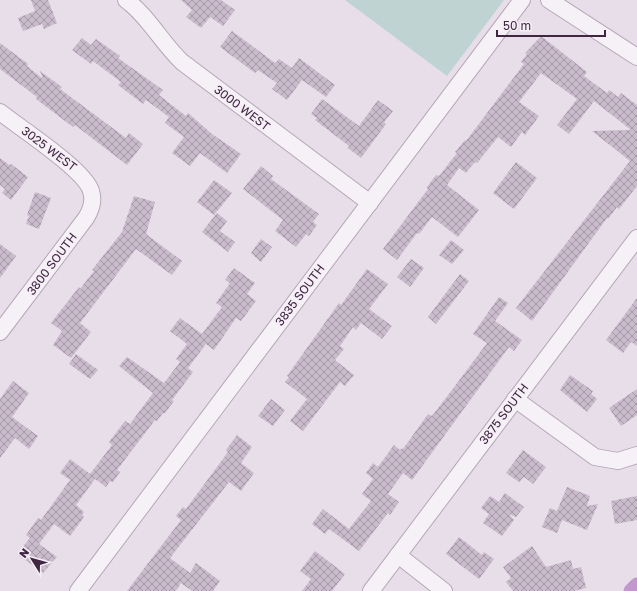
<svg xmlns="http://www.w3.org/2000/svg" width="637" height="591" font-family="'Golos Text',sans-serif">
	<defs>
		<pattern id="building-cross-hatch" width="8" height="8" patternUnits="userSpaceOnUse"><rect width="8" height="8" fill="#cabbcc"/><path d="M0 0l8 8M0 8l8-8" fill="none" stroke="#a598a7"/></pattern>
	</defs>
	<rect width="100%" height="100%" fill="#e8dee9"/>
	<path fill="#bfd3d3" d="M345 0H504L447 76Z"/>
	<g fill="none" stroke-linecap="round" stroke-linejoin="round">
		<path stroke="#c197cc" stroke-width="15" d="M631 591 637 585"/>
	</g>
	<g fill="url(#building-cross-hatch)">
		<path d="M31 0H48L57 23 44 29 42 24 23 31 18 18 35 11Z"/>
		<path d="M181 0H221L235 10 223 26 210 17 201 28 186 17 192 10Z"/>
		<path d="M232 31 275 63 279 59 292 68 299 58 335 85 326 97 302 80 287 100 272 89 277 83 258 70 255 73 220 47Z"/>
		<path d="M541 36 587 72 584 76 607 93 609 90 618 97 621 93 637 105V186L619 209 617 207 608 219 607 218 532 321 516 308 630 161 592 131 631 130 594 101 569 134 557 125 577 99 541 73 519 102 539 116 525 135 522 132 511 147 498 137 477 163 475 162 466 173 459 168 447 185 479 210 458 237 432 217 419 234 417 233 397 260 383 249 428 189 427 187 436 175 439 176 457 153 455 152 465 140 466 141 524 64 521 62 527 54 525 53Z"/>
		<path d="M82 38 91 45 96 39 120 56 118 58 163 90 159 95 186 116 188 113 212 134 241 154 227 173 200 153 190 166 172 153 184 137 165 123 169 117 146 100 143 104 118 85 121 82 93 61 91 64 72 50Z"/>
		<path d="M0 43 28 64 27 66 43 79 40 71 62 87 60 89 126 138 129 133 143 144 127 165 75 125 73 127 36 99 37 97 0 69Z"/>
		<path d="M322 99 359 126 378 100 393 111 384 122 386 124 361 158 348 148 349 146 315 120 317 118 311 114Z"/>
		<path d="M0 158 9 165 11 164 28 177 11 200 2 193 5 189 0 185Z"/>
		<path d="M516 162 537 178 514 209 493 193Z"/>
		<path d="M261 166 273 176 271 179 319 214 313 222 317 225 309 236 306 234 296 247 275 231 283 220 243 189Z"/>
		<path d="M214 180 232 193 214 215 197 202Z"/>
		<path d="M35 192 51 198 39 229 26 224 29 216 27 215Z"/>
		<path d="M134 196 155 202 146 234 182 261 172 275 136 249 80 323 91 332 71 358 53 345 62 331 51 323 79 287 80 289 94 271 92 270 122 232Z"/>
		<path d="M217 213 227 221 220 231 235 242 228 252 202 232Z"/>
		<path d="M261 239 272 247 261 262 251 253Z"/>
		<path d="M451 240 464 250 452 264 439 255Z"/>
		<path d="M0 244 16 256 0 278Z"/>
		<path d="M411 259 424 268 410 287 397 277Z"/>
		<path d="M234 268 255 283 247 294 256 301 241 321 236 318 214 350 206 344 188 368 193 372 172 400 174 401 165 413H163L157 421 155 420 117 470 120 472 113 482 110 481 106 487 95 479 76 505 84 512 82 515 84 517 70 536 54 524 39 544 57 557 43 573 17 554 30 538 26 535 38 518 41 520 70 480 60 473 70 459 90 474 112 445 109 442 125 421 130 424 153 393 119 366 127 357 164 383 180 362 176 359 187 344 170 331 180 318 202 334 222 307 216 303 230 283 225 280Z"/>
		<path d="M367 269 388 284 369 309 392 326 382 339 361 323 356 330 353 327 340 346 344 349 335 360 354 375 345 386 340 382 303 431 290 421 307 399 285 382 289 377 287 376 339 303 341 305Z"/>
		<path d="M460 274 469 281 436 324 428 317Z"/>
		<path d="M499 297 508 303 495 321 522 340 514 351 509 347 412 480 403 473 388 494 399 502 390 515 388 513 359 551 329 529 325 534 312 524 323 509 349 529 371 501 362 494 373 479 366 473 373 463 378 467 394 445 400 450 402 448 403 449 428 414 432 416 455 386 487 343 473 334Z"/>
		<path d="M637 298V346L631 342 623 353 606 340Z"/>
		<path d="M76 354 98 370 90 379 69 364Z"/>
		<path d="M570 375 593 391 591 394 597 399 587 412 560 390Z"/>
		<path d="M13 381 29 393 12 417 38 436 29 449 15 438 0 458V399Z"/>
		<path d="M637 389V415L621 426 609 408Z"/>
		<path d="M271 399 285 410 273 426 258 416Z"/>
		<path d="M237 435 252 447 241 463 254 473 241 491 229 482 170 558 190 573 196 563 220 581 213 591H192L181 583 176 591H127L181 520 176 516 183 507 186 509 228 452 226 450Z"/>
		<path d="M523 450 546 467 533 484 524 477 519 482 506 473Z"/>
		<path d="M567 487 590 496 587 506 598 504 587 530 562 520 557 533 542 527 550 508 557 511Z"/>
		<path d="M505 493 524 507 516 517 509 514 514 520 502 536 483 523 489 514 481 508 490 496 499 502Z"/>
		<path d="M637 496V520L615 524 611 501Z"/>
		<path d="M459 537 482 555 484 552 494 559 479 579 446 554Z"/>
		<path d="M532 546 546 567 571 560 573 569 581 567 586 588 574 591H513L506 582 511 578 503 567Z"/>
		<path d="M315 551 345 574 332 591H302L311 579 300 571Z"/>
	</g>
	<g fill="none" stroke-linecap="round" stroke-linejoin="round">
		<g stroke="#b5a7b7" stroke-width="18">
			<g id="minor">
				<path d="M126 0C148 16 162 43 182 62L370 203"/>
				<path d="M549 0 637 57"/>
				<path d="M0 112C20 128 85 170 91 191 94 200 91 210 86 218L0 332"/>
				<path d="M515 399 595 457 618 461 637 455"/>
				<path d="M398 555 444 591"/>
				<path d="M78 591 522 0"/>
				<path d="M371 591 637 238"/>
			</g>
		</g>
		<use href="#minor" stroke="#f6f1f7" stroke-width="16"/>
	</g>
	<g text-anchor="middle" stroke-width="3" stroke-linejoin="round" paint-order="stroke">
		<g font-size="12" fill="#3f2641" stroke="#f5eef6">
			<text transform="translate(242 108) rotate(37)" y="4">3000 WEST</text>
			<text transform="translate(49 149) rotate(37)" y="4">3025 WEST</text>
			<text transform="translate(52 264) rotate(-53)" y="4">3800 SOUTH</text>
			<text transform="translate(300 295) rotate(-53)" y="4">3835 SOUTH</text>
			<text transform="translate(504 414) rotate(-53)" y="4">3875 SOUTH</text>
		</g>
	</g>
	<g transform="translate(32 559) rotate(307)" stroke="#f5eef6" stroke-width="3" paint-order="stroke">
	<path d="M0-3L7 15L0 10L-7 15Z" fill="#3f2641"/>
	<text y="-6" font-size="11" font-weight="bold" text-anchor="middle" fill="#3f2641">N</text>
	</g>
	<path d="M497 30v6h108v-6" fill="none" stroke="#3f2641" stroke-width="2"/>
	<text x="503" y="30" font-size="12" fill="#3f2641" stroke="#f5eef6" stroke-width="3" paint-order="stroke">50 m</text>
</svg>
